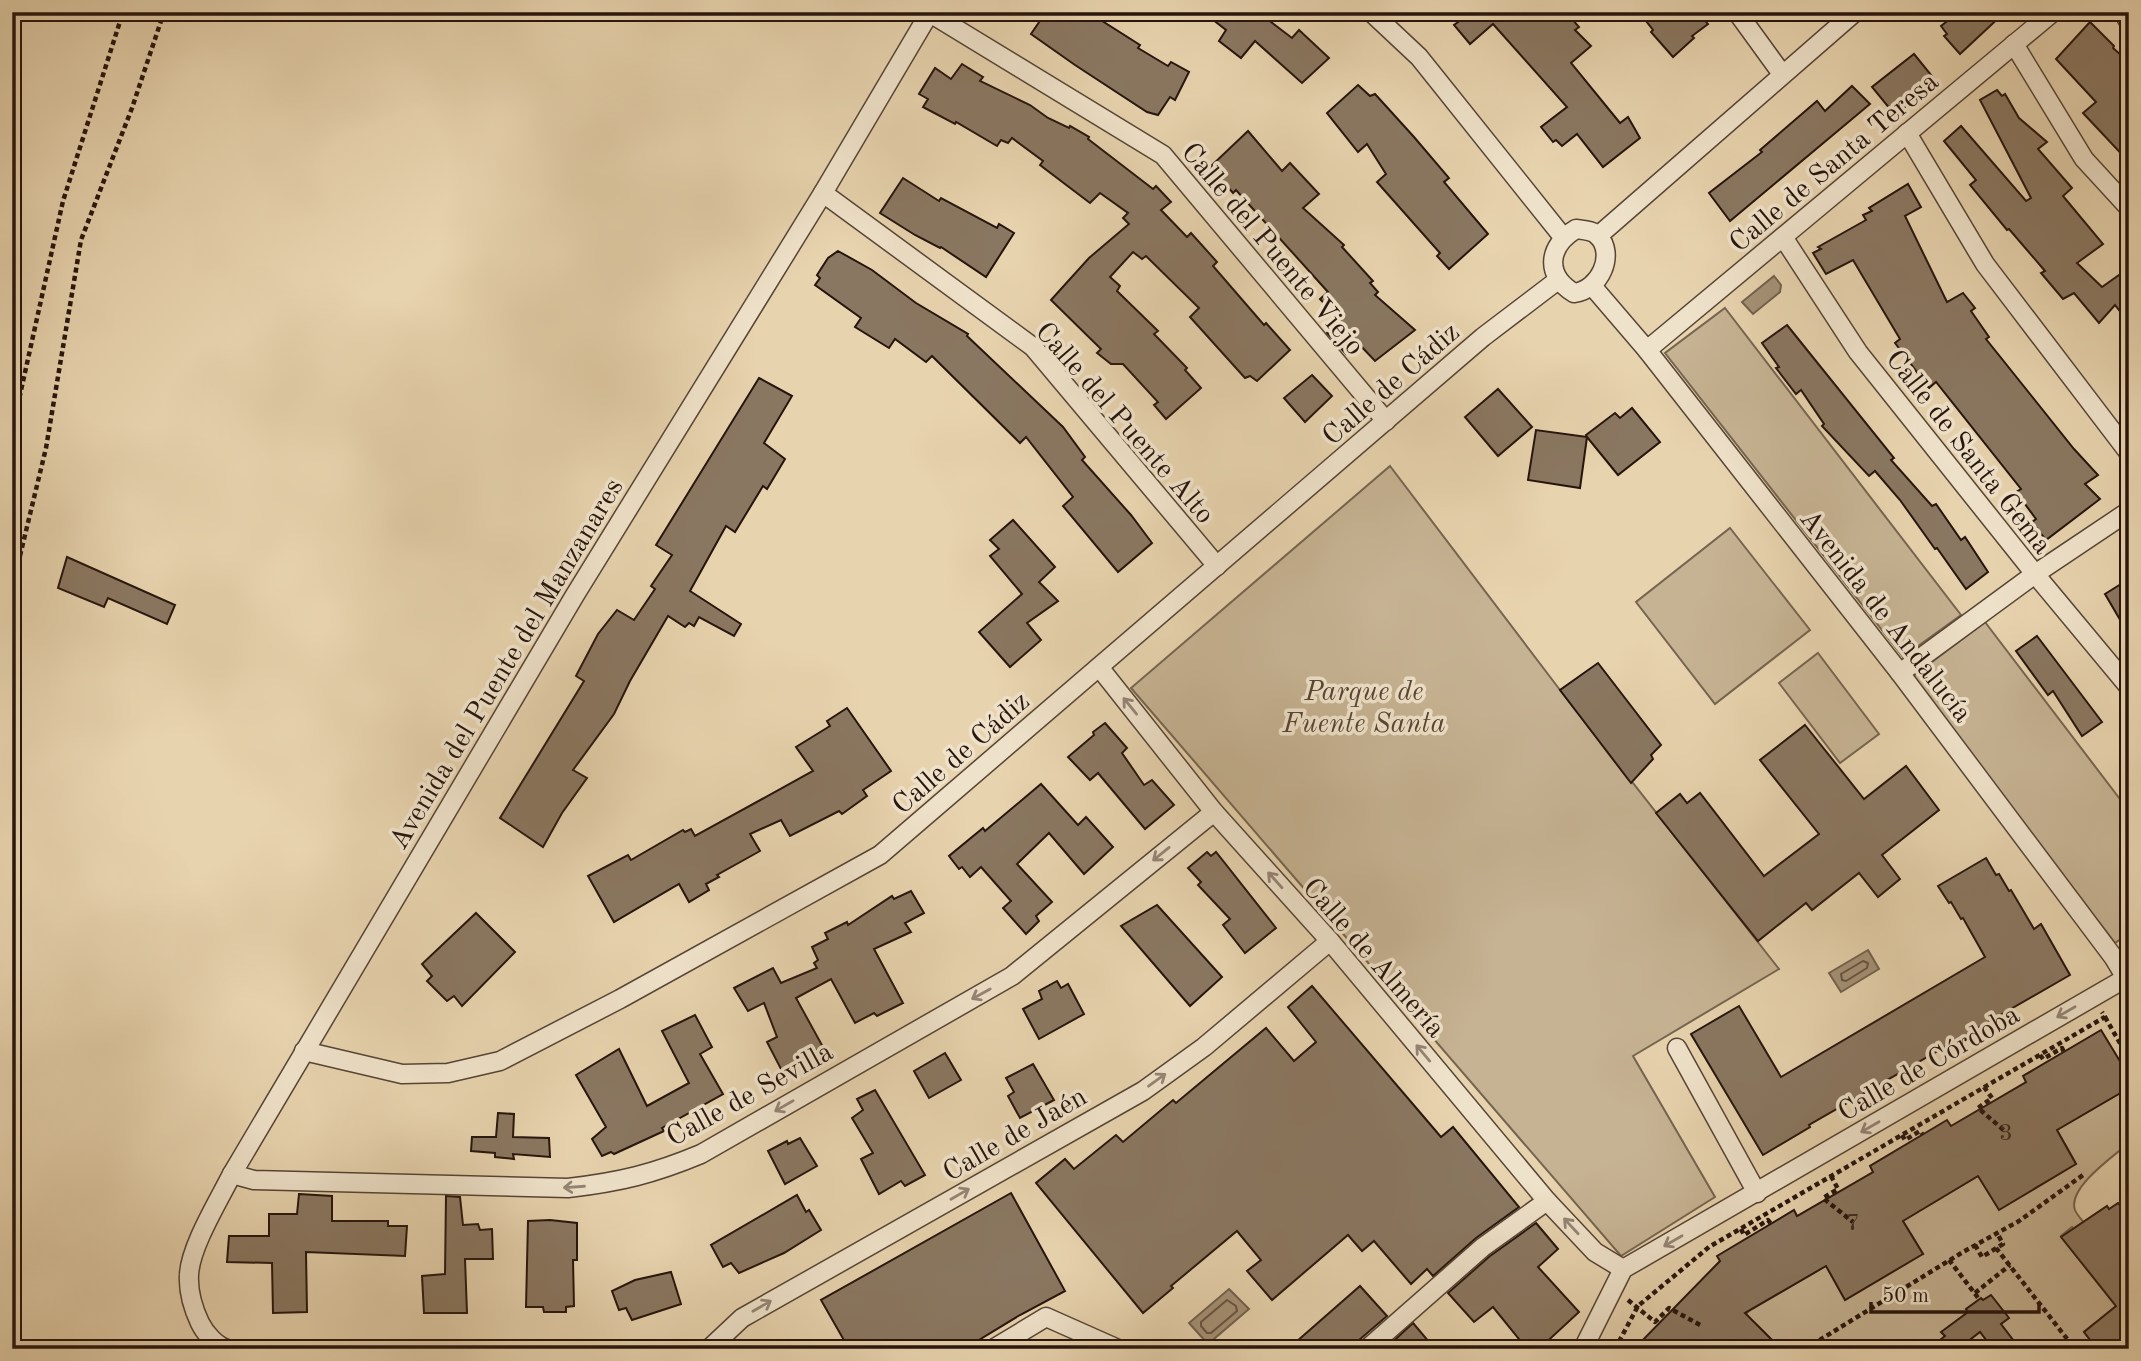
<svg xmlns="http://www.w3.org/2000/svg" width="2141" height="1361" font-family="'Old Standard TT',serif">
	<rect width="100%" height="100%" fill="#e7d3ae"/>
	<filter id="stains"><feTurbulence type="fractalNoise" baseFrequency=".00286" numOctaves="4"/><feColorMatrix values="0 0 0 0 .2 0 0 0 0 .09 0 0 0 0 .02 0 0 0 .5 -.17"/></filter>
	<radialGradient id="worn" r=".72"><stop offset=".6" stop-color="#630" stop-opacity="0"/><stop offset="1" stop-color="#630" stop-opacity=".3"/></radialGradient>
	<g fill="#c6b393" stroke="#766450" stroke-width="2">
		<path d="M1725 308 1961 615 1903 657 1665 353Z"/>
		<path d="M1390 466 1560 690 1779 969 1633 1056 1715 1197 1621 1256 1131 688Z"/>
		<path d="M1730 528 1810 630 1715 704 1636 602Z"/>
		<path d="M1985 622 2129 811V933L2115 943 1912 677Z"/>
		<path d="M1818 653 1879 734 1840 763 1779 683Z"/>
		<path d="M2129 1088V1143C2114 1156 2067 1188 2075 1210 2077 1215 2082 1220 2085 1224L2075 1231 2072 1227 2061 1236 2129 1323H2095L2084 1332 2097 1349H1768L1774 1342 1757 1325H1735L1749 1311 1839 1258 1923 1254 1911 1234 1897 1242 1890 1228 1992 1168 1999 1209 2076 1164 2065 1144 2051 1151 2043 1138Z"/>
	</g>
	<g fill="#a59277" stroke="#72604d" stroke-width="2">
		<path d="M1774 276 1781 285 1780 292 1753 314 1742 302Z"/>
		<path d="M1868 950 1879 969 1841 992 1829 973Z"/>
		<path d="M1229 1289 1249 1309 1208 1344 1189 1323Z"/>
	</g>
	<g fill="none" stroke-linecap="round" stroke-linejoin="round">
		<g stroke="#665342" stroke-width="2">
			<path d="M1863 961 1868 963 1867 968 1846 981 1842 980 1841 974Z"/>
			<path d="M1227 1300 1236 1306 1237 1311 1211 1333H1207L1201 1326V1322Z"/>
		</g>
	</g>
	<g fill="#8a7761" stroke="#26140d" stroke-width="2">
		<path d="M1046 12H1088L1140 45 1138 48 1168 66 1171 62 1189 72 1175 100 1170 97 1158 115 1147 112 1075 65 1031 34Z"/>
		<path d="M1203 12H1258L1292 38 1299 30 1329 58 1302 83 1255 41 1241 58 1219 41 1226 30Z"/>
		<path d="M1451 12H1566L1579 27 1575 30 1591 46 1571 63 1620 123 1628 117 1640 138 1603 167 1577 134 1562 146 1556 140 1553 142 1541 127 1567 107 1493 24 1470 44 1454 25 1458 22Z"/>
		<path d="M1639 12H1698L1708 24 1692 36 1694 38 1673 57 1651 32 1653 30Z"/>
		<path d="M1959 12H2005L1960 54 1944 36 1947 34 1941 26Z"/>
		<path d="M2090 22 2114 46 2113 48 2129 62V162L2083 113 2096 102 2056 59Z"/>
		<path d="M1914 54 1936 81 1895 115 1872 87Z"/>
		<path d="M962 64 983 77 980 81 1030 105 1048 118 1069 128 1070 126 1089 137 1088 139 1153 189 1156 186 1171 202 1161 210 1187 237 1191 233 1217 262 1213 266 1264 325 1266 323 1290 350 1257 381 1250 376 1245 378 1190 317 1199 308 1146 256 1142 259 1133 252 1110 277 1120 286 1117 291 1158 331 1154 334 1187 368 1185 370 1201 388 1166 419 1154 405 1158 402 1123 364H1111L1097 353 1101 349 1051 300 1089 258 1129 224 1123 218 1128 213 1100 193 1090 203 1040 165 1043 161 1012 138 1008 143 1001 140 997 146 956 122 955 124 923 107 928 99 919 94 935 68 951 79Z"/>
		<path d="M1358 85 1370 96 1375 94 1414 137 1449 178 1444 182 1488 234 1449 269 1437 256 1440 253 1377 182 1386 174 1367 144 1358 152 1327 113Z"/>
		<path d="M1852 86 1870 104 1730 221 1709 193 1762 152 1760 150 1817 101 1825 111Z"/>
		<path d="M1997 90 2002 96 2005 94 2019 118 2047 142 2038 149 2072 188 2063 196 2103 244 2077 263 2102 287 2129 268V323L2115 305 2099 323 2074 293 2063 299 2041 273 2045 271 2009 229 2007 230 1970 185 1976 180 1944 141 1961 126 2026 201 2031 198 1980 100Z"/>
		<path d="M1248 131 1282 171 1290 163 1319 194 1303 208 1344 245 1342 247 1373 281 1370 283 1378 292 1375 295 1415 330 1375 361 1358 343 1346 354 1332 338 1327 333 1339 319 1320 299 1328 292 1236 190 1233 193 1210 167Z"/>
		<path d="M903 178 939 201 941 198 997 228 999 224 1014 233 986 277 941 247 940 248 915 235 880 213Z"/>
		<path d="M1908 184 1921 207 1905 216 1947 302 1963 293 1975 308 1971 311 1989 337 1986 339 2074 449 2098 475 2085 484 2100 499 2046 540 2032 522 2036 519 2016 492 2021 489 1936 382 1929 388 1895 343 1900 339 1853 260 1826 274 1813 253 1821 249 1818 247 1866 220 1863 215 1872 211 1869 208Z"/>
		<path d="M838 251 872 270 916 303 968 334 967 336 1063 427 1085 457 1082 460 1131 515 1152 543 1118 572 1063 506 1073 497 1026 437 1020 443 932 356 926 362 895 339 889 348 855 327 861 318 815 285 820 278 817 275 828 258Z"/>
		<path d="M1787 325 1894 458 1891 460 1932 506 1936 504 1961 540 1965 537 1988 572 1966 589 1937 548 1935 549 1900 500 1875 471 1869 476 1822 426 1824 424 1801 390 1796 394 1776 368 1779 367 1762 343Z"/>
		<path d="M1312 375 1332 396 1305 422 1284 398Z"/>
		<path d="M759 378 792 396 764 443 785 459 767 489 763 486 735 532 726 526 690 591 741 624 734 636 699 617 694 626 689 623 685 627 668 616 630 681 614 714 573 770 587 778 562 813 543 847 500 818 584 681 576 676 598 634 617 610 634 620 655 589 651 586 672 555 656 545Z"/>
		<path d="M1498 389 1532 427 1498 456 1465 417Z"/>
		<path d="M1632 408 1660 442 1618 475 1587 437 1580 488 1528 480 1536 430 1587 437 1586 435 1615 413 1620 418Z"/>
		<path d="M1013 520 1055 567 1039 582 1058 601 1027 623 1041 640 1010 667 979 632 1022 594 990 556 999 549 990 540Z"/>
		<path d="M67 557 175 605 167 624 108 598 104 607 58 588Z"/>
		<path d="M2129 579V635L2105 594Z"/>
		<path d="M2037 636 2102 722 2082 736 2053 691 2048 695 2016 651Z"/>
		<path d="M1598 663 1661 745 1651 755 1653 759 1631 783 1560 690Z"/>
		<path d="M847 708 891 771 863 790 867 796 842 814 839 811 790 836 781 820 750 834 760 851 717 875 719 877 706 884 709 890 689 902 679 884 614 922 588 876 628 855 631 860 683 830 685 832 691 829 695 836 813 771 796 747 830 726 827 721Z"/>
		<path d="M1105 723 1127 748 1122 753 1144 785 1152 780 1174 805 1145 829 1098 773 1090 780 1068 757 1094 735 1093 732Z"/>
		<path d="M1805 725 1864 799 1906 766 1939 810 1882 855 1900 879 1878 897 1859 873 1812 910 1806 903 1758 941 1656 813 1680 794 1687 803 1700 793 1764 876 1819 834 1760 760Z"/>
		<path d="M1041 784 1078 825 1086 817 1113 847 1084 874 1049 833 1017 864 1052 902 1036 916 1039 921 1026 934 1003 908 1011 901 981 867 970 877 962 867 959 869 949 856 983 828 985 831Z"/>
		<path d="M1207 852 1211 856 1216 852 1276 928 1245 953 1223 925 1230 919 1198 885 1201 882 1188 868Z"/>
		<path d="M1986 858 1996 875 1999 874 2009 891 2011 890 2034 929 2041 924 2070 975 1809 1125 1810 1127 1763 1155 1691 1034 1739 1006 1781 1077 1985 957 1963 918 1961 919 1951 902 1949 903 1938 886Z"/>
		<path d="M911 891 924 913 905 923 911 932 874 949 903 1003 877 1016 874 1013 855 1023 831 979 796 998 823 1047 813 1052 815 1059 794 1070 789 1065 782 1071 767 1042 777 1037 764 1003 748 1011 734 988 773 968 781 983 817 968 814 963 818 960 812 947 828 939 825 933 847 922 848 925 892 896 894 899Z"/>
		<path d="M1157 905 1222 977 1190 1006 1121 926Z"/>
		<path d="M476 913 515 952 462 1006 454 996 447 1001 427 981 432 976 422 964Z"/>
		<path d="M1057 981 1061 988 1068 984 1084 1014 1039 1039 1023 1009 1042 999 1039 991Z"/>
		<path d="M1312 986 1441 1137 1453 1127 1519 1207 1476 1238 1433 1276 1427 1269 1411 1284 1374 1241 1362 1251 1348 1235 1272 1300 1247 1271 1261 1260 1237 1231 1171 1286 1173 1288 1143 1313 1036 1183 1065 1159 1074 1169 1116 1135 1123 1142 1173 1100 1176 1103 1266 1028 1294 1061 1316 1042 1288 1007Z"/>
		<path d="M695 1015 712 1047 700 1054 723 1094 662 1128 664 1131 614 1154 611 1152 602 1156 592 1139 606 1127 576 1075 619 1049 647 1106 689 1083 662 1031Z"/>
		<path d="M2101 1030 2129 1076V1088L2057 1130 2076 1164 1999 1210 1978 1176 1903 1221 1923 1254 1845 1300 1826 1266 1745 1313 1781 1349H1634L1720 1261 1717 1256 1794 1210 1797 1216 1873 1172 1870 1166 1947 1120 1951 1126 2026 1082 2023 1076Z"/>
		<path d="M945 1053 961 1080 929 1098 914 1071Z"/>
		<path d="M1033 1064 1054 1100 1020 1118 1008 1096 1014 1092 1006 1078Z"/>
		<path d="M875 1090 925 1175 905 1186 901 1181 879 1194 861 1159 873 1153 852 1118 863 1110 857 1099Z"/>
		<path d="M498 1113 514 1114 513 1137 549 1138 550 1157 513 1154 514 1159 495 1157V1153L471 1151 472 1137H496Z"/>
		<path d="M800 1138 817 1166 785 1184 768 1151 787 1141 788 1144Z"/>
		<path d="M1011 1193 1065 1291 1020 1315 964 1349H849L821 1300Z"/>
		<path d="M299 1194 332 1196V1221H388V1226H407L405 1256 306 1252 307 1312 273 1313 272 1263 227 1262 229 1236H269V1214H297Z"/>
		<path d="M797 1195 806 1212 809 1210 821 1230 784 1253 739 1273 731 1263 723 1267 711 1245Z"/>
		<path d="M446 1196 460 1197 463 1225 478 1224 480 1230 492 1229 493 1259H465L467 1313H424L422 1276 445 1274Z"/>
		<path d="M2118 1203 2129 1216V1349H2097L2084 1332 2116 1306 2061 1237 2107 1206 2109 1209Z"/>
		<path d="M550 1220 577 1223V1260H573L574 1306 566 1307V1312H544L543 1307H526L528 1221Z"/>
		<path d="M1536 1223 1558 1249 1538 1267 1579 1312 1539 1349H1527L1493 1307 1474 1322 1448 1293 1490 1256Z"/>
		<path d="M671 1272 681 1304 632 1320 626 1308 619 1310 612 1291 635 1280Z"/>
		<path d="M1360 1286 1387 1316 1359 1340 1356 1349H1288Z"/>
		<path d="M1991 1295 2009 1318 2001 1324 2020 1349H1993L1980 1332 1958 1349H1929L1945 1336 1941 1332 1968 1312 1966 1309 1981 1298 1983 1300Z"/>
		<path d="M1413 1323 1435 1349H1385Z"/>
	</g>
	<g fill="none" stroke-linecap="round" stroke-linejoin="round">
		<g stroke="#564435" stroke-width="21">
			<g id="street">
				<path d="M1371 12 1419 57 1563 237"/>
				<path d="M1737 12 1782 74"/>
				<path d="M2123 12 2129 22"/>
				<path d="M930 13 1163 155 1386 421"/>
				<path d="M2014 44 2084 159 2129 208"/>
				<path d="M1907 133 1985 264 2129 453"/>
				<path d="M823 193 1033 347 1217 566"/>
				<path d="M1576 229C1583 230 1593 230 1598 236 1616 254 1600 290 1574 293 1544 275 1548 246 1576 229Z"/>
				<path d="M1598 236 1855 12"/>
				<path d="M1783 237 1858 352 2035 574 2129 687"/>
				<path d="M1593 287 1647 350 1900 673 2114 958 2129 983"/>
				<path d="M1647 350 2053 12"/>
				<path d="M1099 667 1214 812 1330 941 1547 1201 1595 1252 1623 1269"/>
				<path d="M1900 673 2035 574 2129 511"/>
				<path d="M1677 1048 1757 1193"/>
				<path d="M304 1051 402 1074 448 1073 500 1061 620 999 880 855 1483 337 1558 280"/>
				<path d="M232 1174 254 1180 568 1188C620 1182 653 1174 701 1154L1012 976 1214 812"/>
				<path d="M227 1349C216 1346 205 1333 200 1323 193 1308 188 1292 189 1275 190 1247 219 1200 232 1174L575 595 823 193 930 12"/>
				<path d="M709 1349 742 1318 1143 1091 1204 1047 1330 941"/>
				<path d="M993 1349 1046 1317 1118 1349"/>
				<path d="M1367 1349 1483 1247 1547 1201"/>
				<path d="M1583 1349 1623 1269 2126 978"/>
			</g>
		</g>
		<g stroke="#26140d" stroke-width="4.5" stroke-dasharray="5 3.5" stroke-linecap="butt">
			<path d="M12 431 63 201 123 12"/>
			<path d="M12 589 46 448 81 240 132 108 164 12"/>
			<path d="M2105 1017 2129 1059"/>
			<path d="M2040 1055 2043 1059 2062 1048 2064 1052"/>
			<path d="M1984 1087 1992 1098 1978 1108 2006 1132"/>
			<path d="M2129 1099 2125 1102 2129 1125"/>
			<path d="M1902 1135 1905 1140 1920 1131 1923 1135"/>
			<path d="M1831 1176 1838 1189 1823 1198 1853 1222"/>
			<path d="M1741 1229 1744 1235 1768 1220 1771 1224"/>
			<path d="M1975 1245 1982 1257 2003 1244 1997 1233"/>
			<path d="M1996 1248 2075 1349"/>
			<path d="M1949 1260 1979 1299"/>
			<path d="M1975 1293 2010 1265"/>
			<path d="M1628 1300 1655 1322 1669 1308 1702 1326"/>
			<path d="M1615 1349 1638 1306 1709 1247 2105 1017 2102 1012"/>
			<path d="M1805 1349 1963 1252 2019 1221 2083 1175"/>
		</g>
		<use href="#street" stroke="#efe2ca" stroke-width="18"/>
	</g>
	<defs><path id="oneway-shaft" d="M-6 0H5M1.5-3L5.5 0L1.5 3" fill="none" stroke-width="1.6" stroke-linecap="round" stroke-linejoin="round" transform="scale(1.75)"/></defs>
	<g stroke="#958575">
		<use href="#oneway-shaft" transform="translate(1130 706) rotate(-129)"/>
		<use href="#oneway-shaft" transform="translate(1161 854) rotate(141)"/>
		<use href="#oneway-shaft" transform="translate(1275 880) rotate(-132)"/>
		<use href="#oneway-shaft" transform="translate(981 994) rotate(151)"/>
		<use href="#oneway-shaft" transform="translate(2066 1012) rotate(150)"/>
		<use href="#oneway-shaft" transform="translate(1423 1053) rotate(-130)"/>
		<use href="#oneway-shaft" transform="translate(1157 1080) rotate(-36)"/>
		<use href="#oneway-shaft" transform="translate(784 1106) rotate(150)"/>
		<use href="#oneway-shaft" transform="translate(1870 1127) rotate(150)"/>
		<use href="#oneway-shaft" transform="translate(574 1187) rotate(176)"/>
		<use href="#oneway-shaft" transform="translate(960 1194) rotate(-30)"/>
		<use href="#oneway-shaft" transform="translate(1571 1226) rotate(-133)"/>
		<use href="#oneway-shaft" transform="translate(1673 1241) rotate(150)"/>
		<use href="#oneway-shaft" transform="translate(762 1306) rotate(-30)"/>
	</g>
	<g text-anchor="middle" stroke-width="7" stroke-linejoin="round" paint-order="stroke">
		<g font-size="24" fill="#3f2d22">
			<text x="2006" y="1140">3</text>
			<text x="1853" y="1230">7</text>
		</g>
		<g font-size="28" fill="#26140d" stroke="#efe2ca">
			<text transform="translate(1833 161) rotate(-40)" y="10">Calle de Santa Teresa</text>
			<text transform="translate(1274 248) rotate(50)" y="10">Calle del Puente Viejo</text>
			<text transform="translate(1390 383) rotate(-41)" y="10">Calle de Cádiz</text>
			<text transform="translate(1126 422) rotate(49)" y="10">Calle del Puente Alto</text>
			<text transform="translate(1970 451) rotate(52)" y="10">Calle de Santa Gema</text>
			<text transform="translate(1887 615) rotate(52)" y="10">Avenida de Andalucía</text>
			<text transform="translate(505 663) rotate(-59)" y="10">Avenida del Puente del Manzanares</text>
			<text transform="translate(960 752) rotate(-41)" y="10">Calle de Cádiz</text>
			<text transform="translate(1375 957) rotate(49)" y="10">Calle de Almería</text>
			<text transform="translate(1928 1062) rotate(-30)" y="10">Calle de Córdoba</text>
			<text transform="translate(749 1093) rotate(-29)" y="10">Calle de Sevilla</text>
			<text transform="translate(1014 1133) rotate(-30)" y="10">Calle de Jaén</text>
		</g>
		<g font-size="28" font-style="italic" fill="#564435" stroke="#efe2ca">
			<text x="1364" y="700">Parque de<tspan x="1364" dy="32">Fuente Santa</tspan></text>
		</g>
	</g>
	<rect width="2141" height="1361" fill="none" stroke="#e7d3ae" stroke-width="42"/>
	<rect x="14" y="14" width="2113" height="1333" fill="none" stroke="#26140d" stroke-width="3.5"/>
	<rect x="21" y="21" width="2099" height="1319" fill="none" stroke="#26140d" stroke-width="2"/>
	<path d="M1871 1302v10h168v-10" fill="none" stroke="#26140d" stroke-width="3.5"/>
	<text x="1882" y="1302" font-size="21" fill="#26140d" stroke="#efe2ca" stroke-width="5" paint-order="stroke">50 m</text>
	<rect width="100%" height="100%" filter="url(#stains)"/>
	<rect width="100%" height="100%" fill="url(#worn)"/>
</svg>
